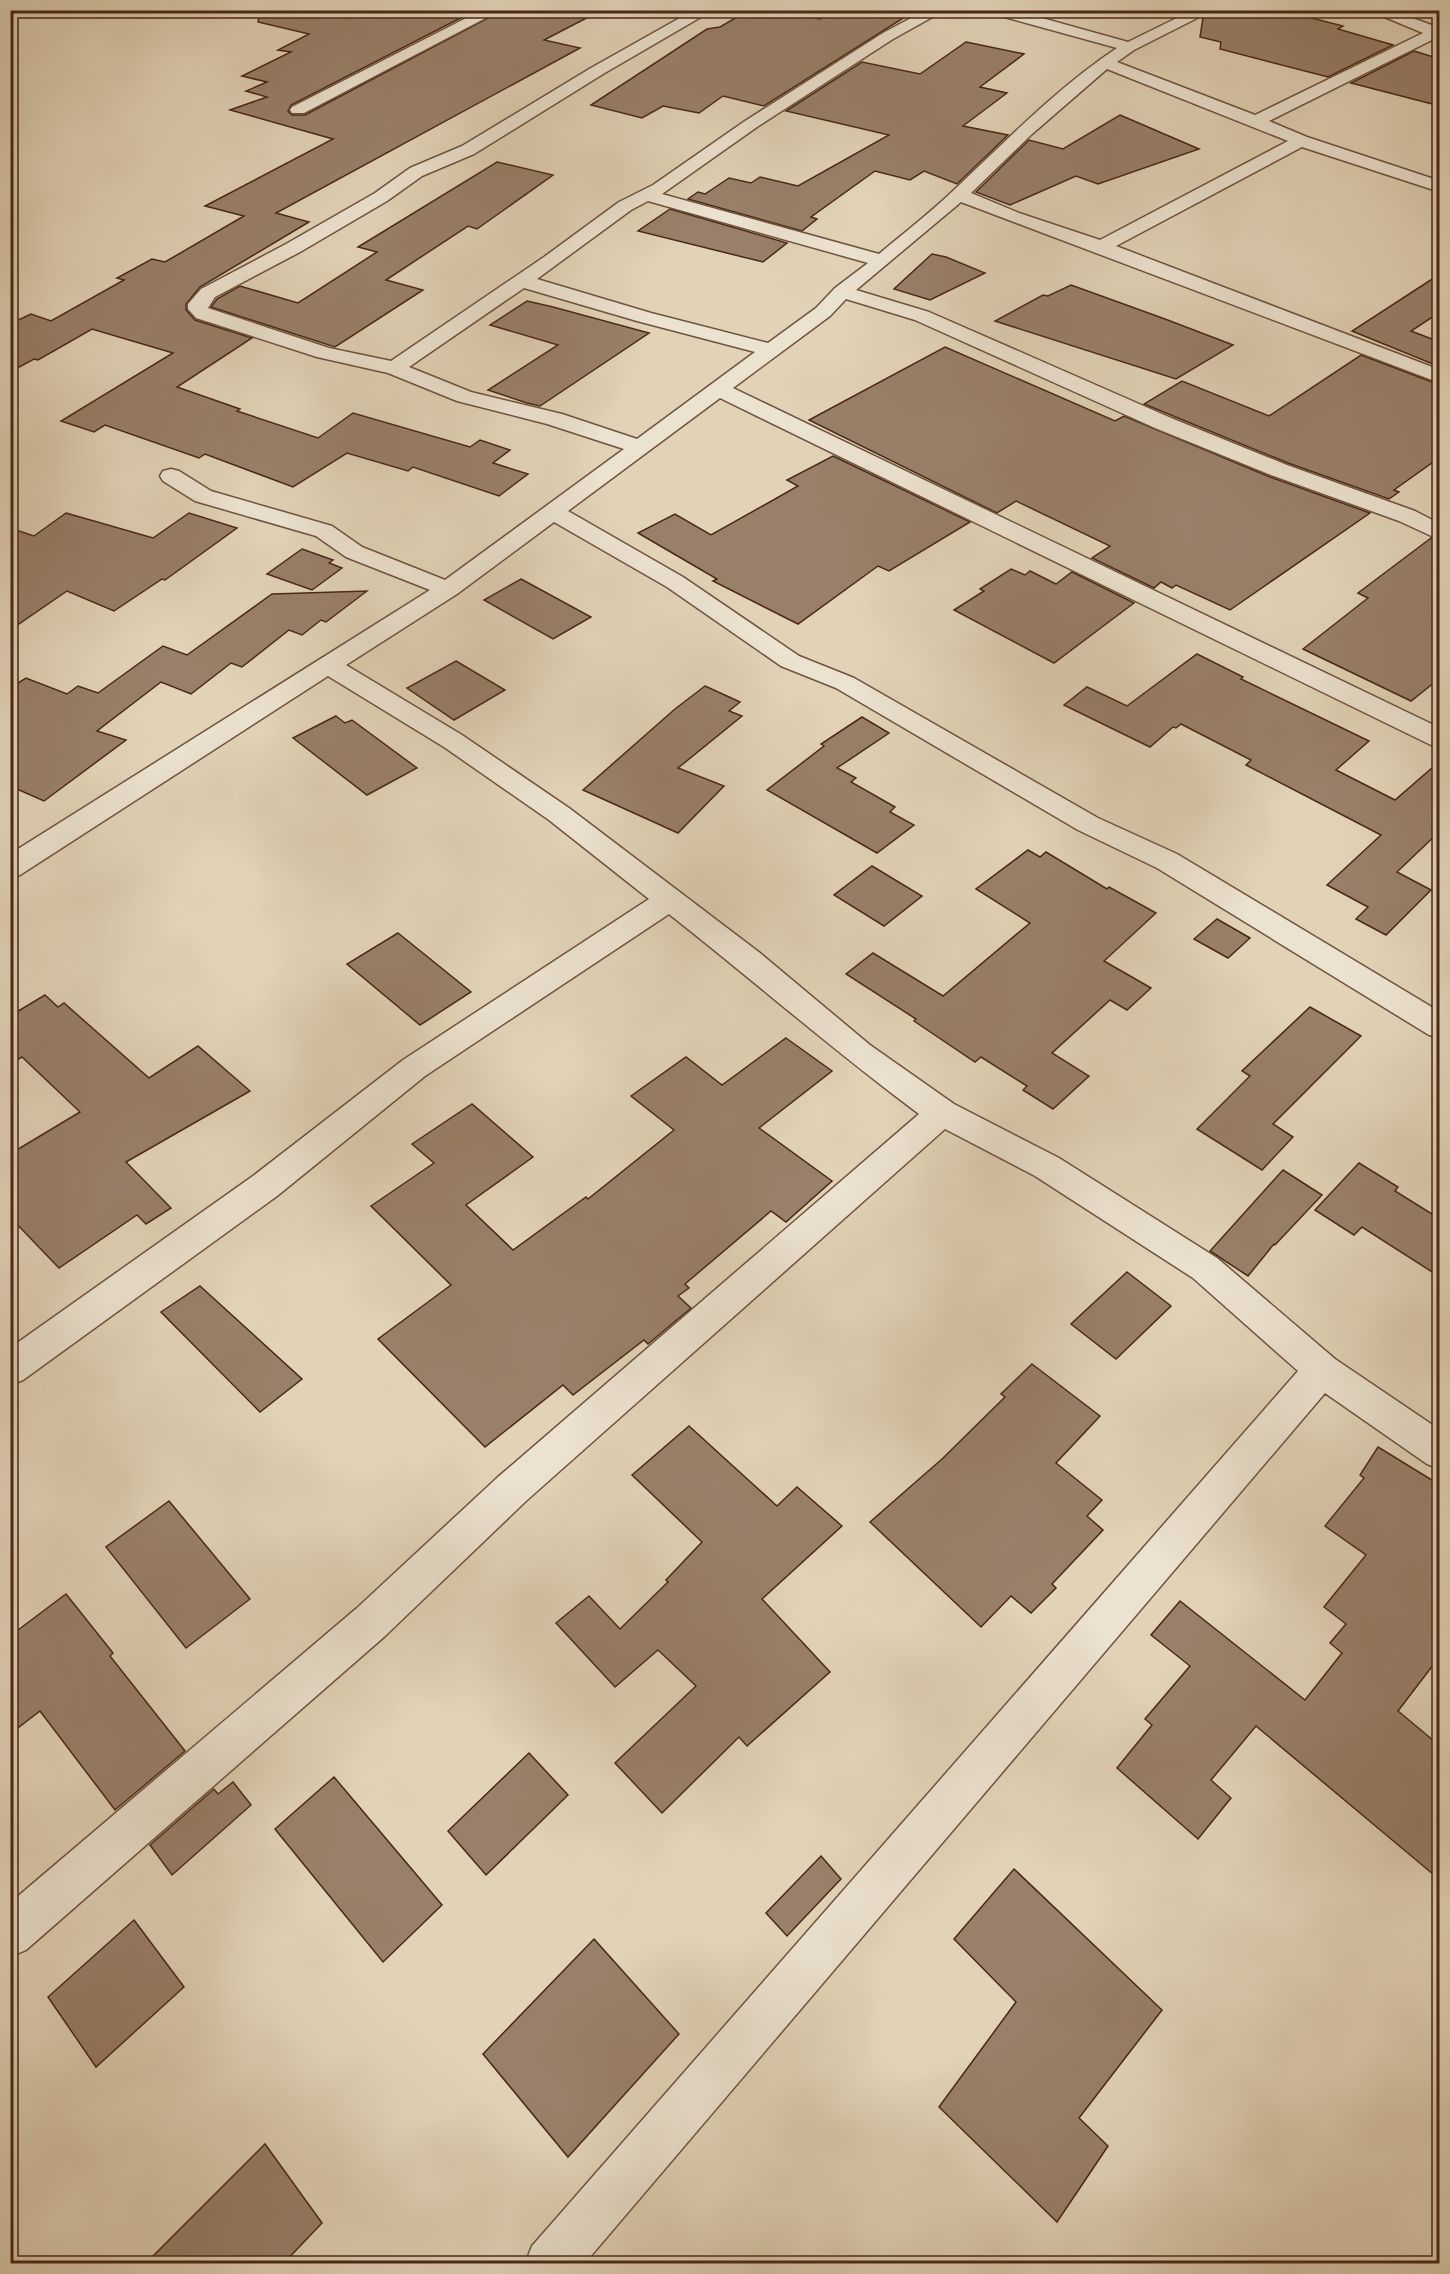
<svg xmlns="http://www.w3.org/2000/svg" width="1450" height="2274" font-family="'Libre Bodoni',serif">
	<rect width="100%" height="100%" fill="#e2d3b7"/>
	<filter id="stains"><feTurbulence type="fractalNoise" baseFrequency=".00333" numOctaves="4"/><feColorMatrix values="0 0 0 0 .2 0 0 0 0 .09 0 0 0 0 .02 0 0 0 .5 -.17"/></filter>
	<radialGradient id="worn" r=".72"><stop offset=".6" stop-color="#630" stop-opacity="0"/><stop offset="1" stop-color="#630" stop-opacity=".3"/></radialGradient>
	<g fill="#99806a" stroke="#492717" stroke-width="1.5">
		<path d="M260 10H476L291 105 288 111 292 115H305L503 10H602L544 40 580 48 276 213 309 222 200 287 186 304V310L195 320 252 338 177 387 240 409 237 411 318 438 353 413 470 447 480 440 510 450 493 463 528 474 499 496 413 467 408 471 347 453 293 487 205 454 199 458 105 425 94 432 61 421 173 353 92 329 38 360 34 359 10 372V324L31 314 51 321 124 280 117 278 152 259 165 262 244 216 205 206 333 139 230 110 267 97 246 91 267 82 242 76 291 52 278 50 309 34 258 22Z"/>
		<path d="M749 10H776L820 19 835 10H916L764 106 723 96 699 113 663 106 642 118 591 105 707 29 720 27Z"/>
		<path d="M1215 10H1280L1343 26 1338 29 1393 45 1328 77 1220 49 1221 42 1200 37 1203 18Z"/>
		<path d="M966 42 1024 54 980 87 1007 93 963 126 1008 135 957 184 924 171 910 180 875 171 811 217 817 219 802 231 688 199 698 192 705 194 729 178 751 183 760 177 798 186 889 135 786 111 862 62 920 74Z"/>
		<path d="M1414 51 1440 59V106L1351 83Z"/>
		<path d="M1120 115 1199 149 1098 184 1076 176 1010 205 976 192 1029 140 1063 149Z"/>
		<path d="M497 162 553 175 477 229 468 226 386 280 423 290 335 347 211 307 217 299 240 286 298 303 377 252 358 247Z"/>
		<path d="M670 209 787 243 763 262 638 231Z"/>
		<path d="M932 254 946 257 985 273 930 300 894 289Z"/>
		<path d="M1440 274V312L1411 331 1440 342V367L1352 331Z"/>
		<path d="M1071 285 1165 319 1233 345 1176 379 995 321 1043 295 1048 296Z"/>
		<path d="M527 301 553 307 649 333 540 406 527 403 488 390 558 345 490 325Z"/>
		<path d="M945 347 1115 421 1124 416 1270 477 1370 513 1230 610 1176 585 1172 588 1161 582 1154 588 1092 558 1110 546 1016 501 997 513 809 420Z"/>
		<path d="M1361 355 1440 385V457L1394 490 1399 492 1389 499 1288 463 1144 404 1182 381 1269 416Z"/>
		<path d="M833 456 970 522 889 571 878 566 798 624 713 581 717 579 638 533 675 514 711 535 798 486 787 480Z"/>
		<path d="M66 513 153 538 189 513 237 528 165 580 162 579 114 611 67 591 10 630V528L34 536Z"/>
		<path d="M1431 538 1440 542V678L1411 701 1303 649 1368 598 1358 593Z"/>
		<path d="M302 549 333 560 329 563 342 568 312 590 267 574Z"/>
		<path d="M1011 569 1025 575 1030 571 1056 584 1072 572 1134 603 1054 663 954 610 984 591 980 589Z"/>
		<path d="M521 579 591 617 553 639 484 600Z"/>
		<path d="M367 591 326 622 321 620 302 635 289 630 242 667 231 663 191 694 161 682 97 731 126 740 44 801 10 786V688L26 678 67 694 78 686 98 693 163 646 187 655 272 594Z"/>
		<path d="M1197 654 1243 677 1241 679 1369 741 1336 770 1395 800 1440 761V831L1397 872 1431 890 1386 935 1356 919 1368 907 1327 885 1381 835 1246 765 1251 760 1181 724 1176 728 1173 727 1150 747 1064 705 1087 687 1127 706Z"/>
		<path d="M456 661 505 690 454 720 407 688Z"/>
		<path d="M705 686 740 702 729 711 742 716 678 768 724 786 678 833 583 790 675 709Z"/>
		<path d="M336 716 345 723 352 720 417 768 367 795 293 738Z"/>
		<path d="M862 717 889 733 837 768 856 778 851 782 895 807 890 812 914 825 877 853 767 790 824 746 821 744Z"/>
		<path d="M1028 850 1040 857 1046 852 1107 889 1109 887 1156 913 1104 961 1151 988 1127 1010 1110 1000 1052 1053 1089 1076 1053 1109 1023 1090 1027 1086 981 1057 975 1062 914 1021 916 1019 846 974 873 953 943 996 1030 923 976 889Z"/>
		<path d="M872 866 922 896 884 926 834 895Z"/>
		<path d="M1217 919 1250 938 1228 958 1194 939Z"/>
		<path d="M398 933 471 992 420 1025 347 964Z"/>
		<path d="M45 995 58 1007 64 1003 149 1078 198 1046 250 1091 126 1162 171 1208 146 1224 137 1215 59 1268 10 1217V1154L80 1112 22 1057 10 1064V1016Z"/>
		<path d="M1310 1007 1361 1036 1273 1124 1293 1137 1262 1170 1197 1129 1250 1076 1242 1071Z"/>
		<path d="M786 1038 832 1071 759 1128 832 1181 786 1222 771 1211 685 1284 689 1288 678 1296 691 1308 648 1344 644 1340 573 1395 563 1385 485 1447 378 1339 451 1285 371 1206 434 1163 412 1144 472 1104 533 1157 466 1205 513 1250 586 1197 588 1199 674 1130 631 1096 686 1057 722 1085Z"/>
		<path d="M1359 1163 1398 1187 1395 1191 1440 1219V1277L1362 1227 1354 1235 1315 1210Z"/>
		<path d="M1283 1170 1322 1195 1275 1245 1274 1244 1248 1276 1210 1251Z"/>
		<path d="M1127 1272 1171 1306 1116 1359 1071 1324Z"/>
		<path d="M200 1286 302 1379 260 1412 161 1312Z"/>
		<path d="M1032 1364 1100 1416 1056 1463 1102 1500 1087 1516 1103 1530 1052 1584 1056 1588 1031 1613 1011 1596 981 1627 870 1522 942 1459 1005 1397 1001 1394Z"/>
		<path d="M689 1426 777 1506 797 1487 842 1526 762 1599 830 1672 747 1746 739 1737 662 1813 615 1763 696 1686 658 1650 615 1687 556 1623 589 1596 620 1629 668 1582 666 1580 702 1542 632 1475Z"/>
		<path d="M1378 1447 1440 1485V1656L1398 1711 1440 1746V1880L1256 1726 1211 1780 1231 1798 1198 1839 1117 1768 1152 1725 1145 1719 1190 1666 1151 1635 1180 1601 1305 1700 1342 1653 1330 1643 1346 1624 1324 1607 1366 1555 1325 1526 1364 1478 1360 1475Z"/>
		<path d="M169 1501 250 1599 186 1648 106 1547Z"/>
		<path d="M66 1594 113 1653 110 1656 185 1751 115 1810 40 1711 10 1734V1636Z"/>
		<path d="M529 1753 568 1795 486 1875 448 1831Z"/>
		<path d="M334 1777 442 1905 383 1962 275 1829Z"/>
		<path d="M233 1782 251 1805 172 1875 150 1845 214 1789 218 1794Z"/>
		<path d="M821 1856 841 1879 787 1936 766 1913Z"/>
		<path d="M1014 1869 1162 2010 1079 2118 1108 2146 1057 2222 939 2107 1016 2002 954 1939Z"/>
		<path d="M134 1920 184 1987 96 2067 48 1997Z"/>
		<path d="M594 1939 679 2034 568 2157 483 2054Z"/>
		<path d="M265 2144 322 2223 283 2264H145Z"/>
	</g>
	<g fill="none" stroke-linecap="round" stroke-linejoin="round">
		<g stroke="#6f523f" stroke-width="3">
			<g id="street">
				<path d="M482 10H501L304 113H292L290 110 292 107Z"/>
				<path d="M694 10H713L603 74 474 154 422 176 387 201 300 252 215 297 208 308 329 348 391 361 544 257 619 202 653 185 745 121 883 33 926 10H945L893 39 757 127 662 194 879 254C904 233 931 212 955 189 1007 140 1057 88 1117 48L990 13 988 10H1013L1128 42 1193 10H1213L1134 50 1117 62 1255 115 1423 33 1368 10H1390L1440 28V38H1436L1269 121 1307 137 1440 181V192L1302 147 1116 246 1440 370V383L961 202 856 290 929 312 1171 418 1287 465 1415 511 1440 524V540L1399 521 1271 475 1155 428 915 320 846 299 830 316 733 388 1440 728V747L1431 745 720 398 568 511 683 577 799 656 854 678 1098 818 1177 854 1440 1012V1038L1429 1035 1157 868 1078 830 836 688 781 666 667 587 554 522 457 594 346 665 462 735 569 808 760 953 870 1045 954 1104 1059 1158 1217 1258 1335 1359 1440 1430V1469L1427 1464 1325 1393 584 2264H525L532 2246 1298 1371 1193 1278 1035 1176 945 1129 526 1501 385 1636 26 1950 10 1957V1903L357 1608 498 1477 919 1114C833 1050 753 980 669 914L425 1076 277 1196 23 1380 10 1385V1348L253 1176 403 1060 649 899 549 820 444 747 328 676 20 875 10 877V854L430 590 346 557 316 536 195 501 163 481 160 476 163 471 171 469 179 471 211 491 332 526 362 547 445 580 624 449 547 424 457 401 388 373 317 357 196 318 188 309V304L201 289 286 244 375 193 410 168 462 146 591 68ZM1107 69 1288 141 1100 240 1019 213 971 193 1032 134ZM648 201 868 263 835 288 816 308 768 343 651 313 537 279 631 210ZM524 288 637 321 755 352 637 439 562 414 471 392 409 367Z"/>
			</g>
		</g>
		<use href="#street" fill="#ece2d0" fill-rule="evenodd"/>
	</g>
	<rect width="1450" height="2274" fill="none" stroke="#e2d3b7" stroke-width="36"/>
	<rect x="12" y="12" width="1426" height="2250" fill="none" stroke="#492717" stroke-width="3"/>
	<rect x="18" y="18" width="1414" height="2238" fill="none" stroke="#492717" stroke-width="1.5"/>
	<rect width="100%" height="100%" filter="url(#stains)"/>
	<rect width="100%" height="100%" fill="url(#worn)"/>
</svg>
